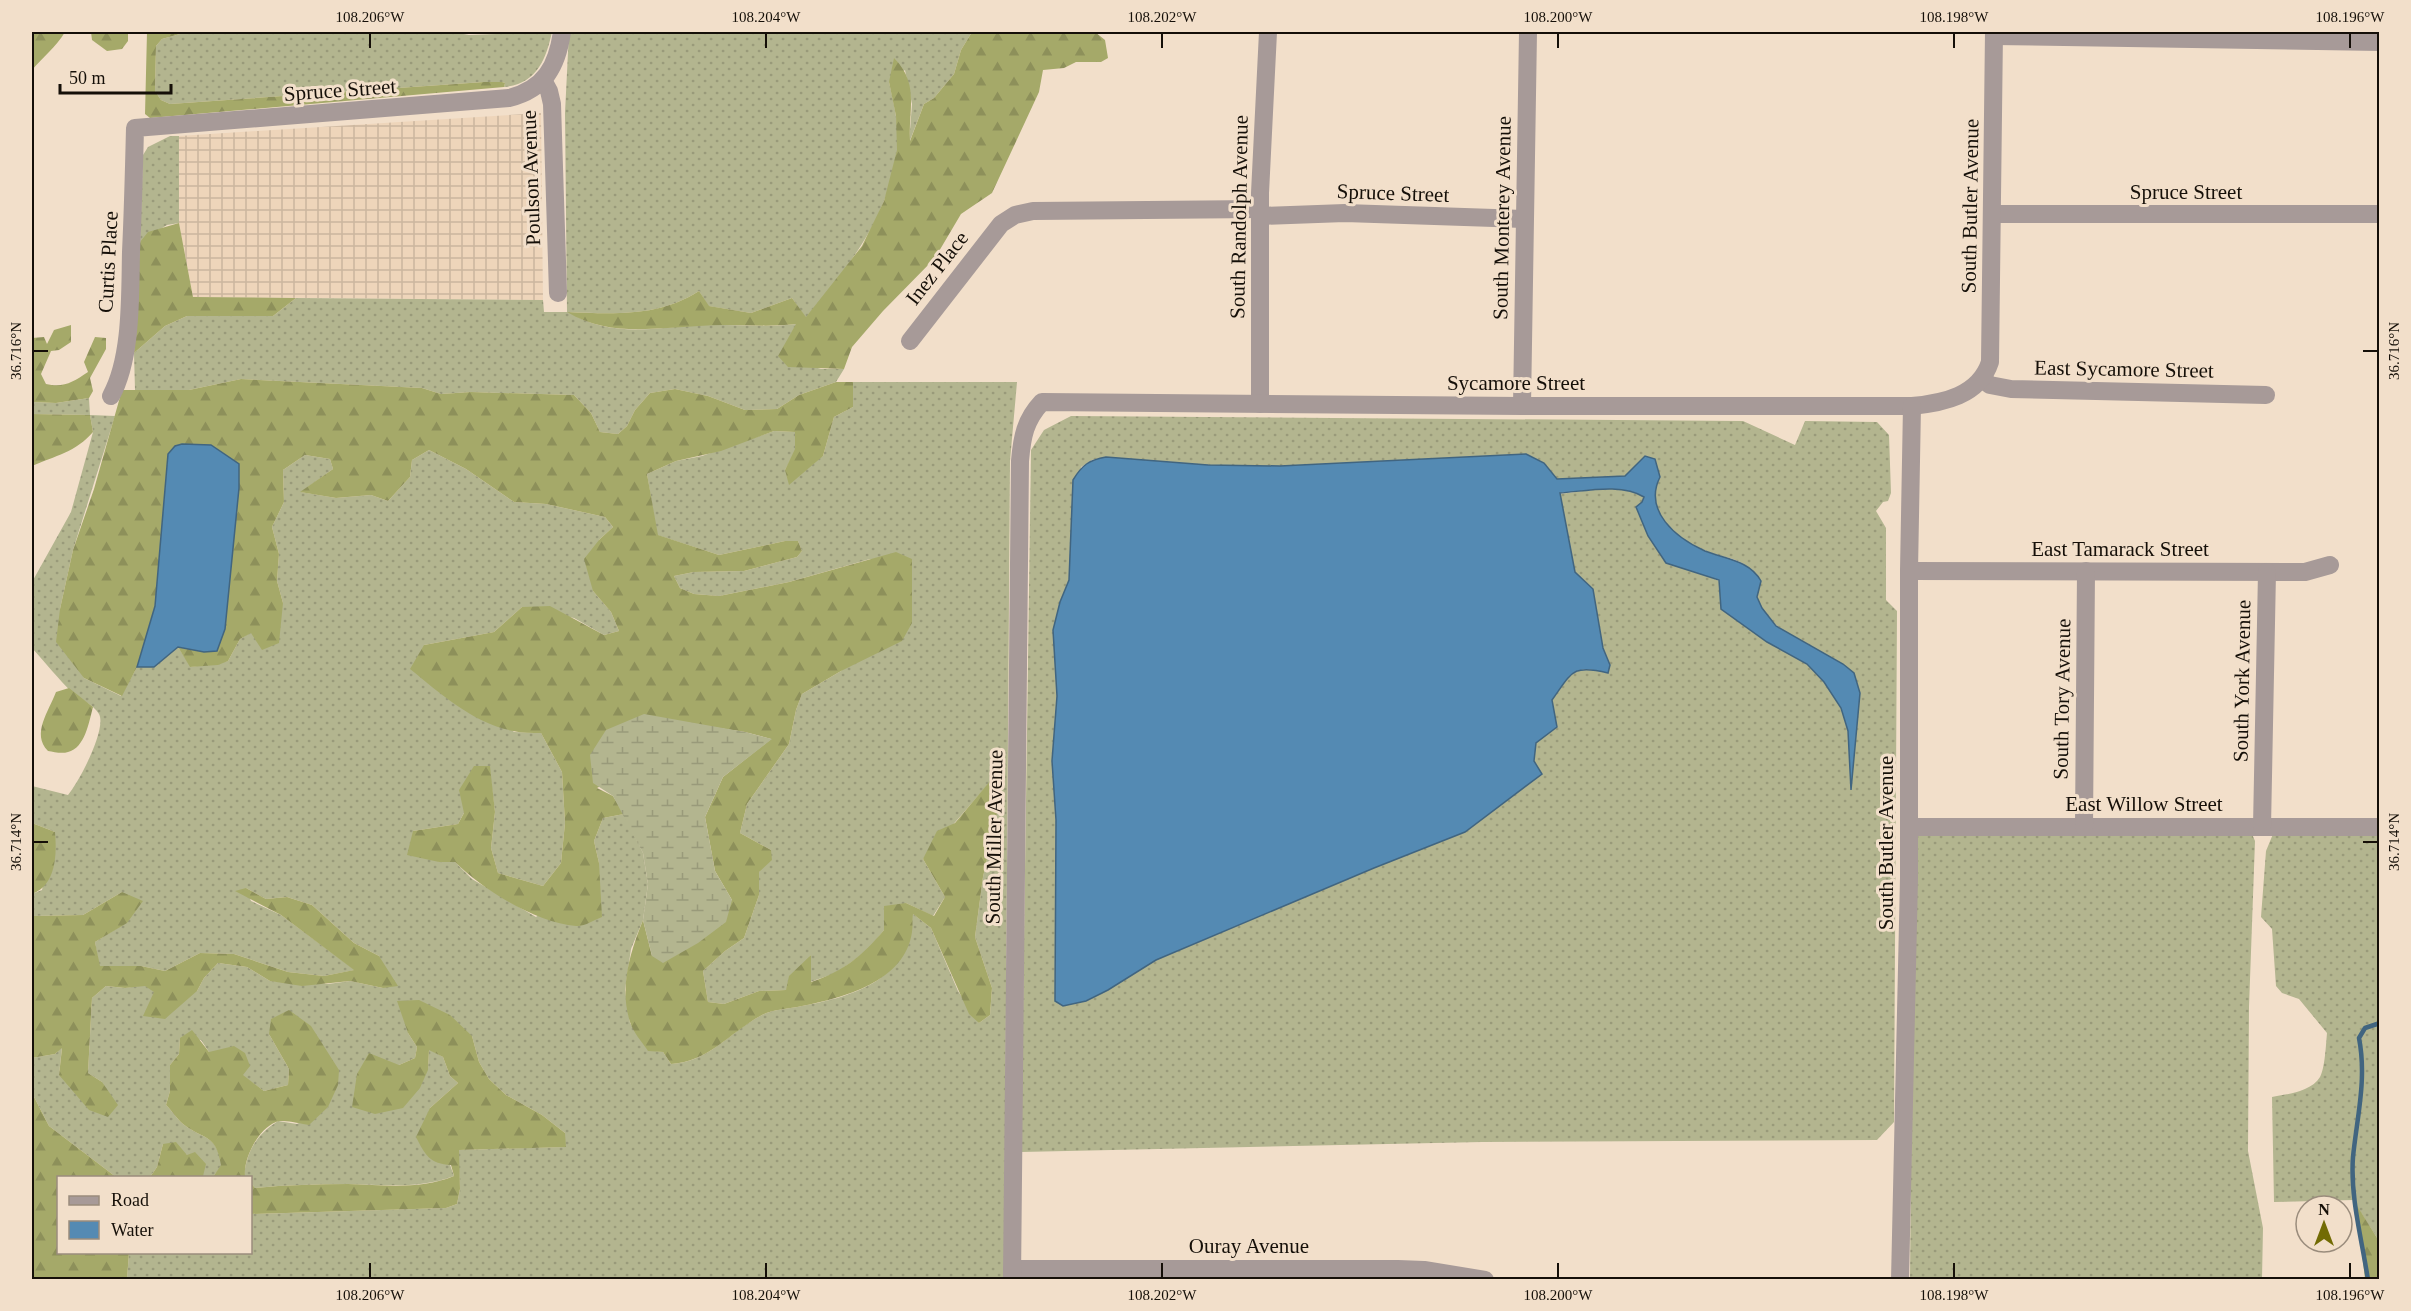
<svg xmlns="http://www.w3.org/2000/svg" width="2411" height="1311" font-family="Georgia,serif">
	<defs>
		<pattern id="industrial-grid" width="8" height="8" patternUnits="userSpaceOnUse" patternTransform="scale(1.5)"><rect width="8" height="8" fill="#eed5ba"/><path d="M0 4h8M4 0v8" fill="none" stroke="#cbb69e"/></pattern>
		<pattern id="grass-dots" width="8" height="8" patternUnits="userSpaceOnUse" patternTransform="scale(1.5)"><rect width="8" height="8" fill="#b3b58f"/><path d="M2 2h.1M6 6h.1" fill="none" stroke="#999a7a" stroke-width="1.8" stroke-linecap="round"/></pattern>
		<pattern id="forest-firs" width="22" height="20" patternUnits="userSpaceOnUse" patternTransform="scale(1.5)"><rect width="22" height="20" fill="#a5a969"/><path d="M5 1l3.5 6h-7zM16 11l3.5 6h-7z" fill="#8d905a"/></pattern>
		<pattern id="wetland-marsh" width="20" height="14" patternUnits="userSpaceOnUse" patternTransform="scale(1.5)"><rect width="20" height="14" fill="#b3b58f"/><path d="M1 5h8M5 5V1M11 12h8M15 12V8" fill="none" stroke="#999a7a"/></pattern>
	</defs>
	<rect width="100%" height="100%" fill="#f2dfca"/>
	<path fill="url(#industrial-grid)" d="M541 113 543 300 193 297 179 223V136Z"/>
	<g fill="url(#grass-dots)" fill-rule="evenodd">
		<path d="M187 32H452L469 35 552 32C546 59 537 84 504 87L505 83 502 82H484L170 104 161 100 155 91 156 46 162 39Z"/>
		<path d="M569 32H972L961 50 954 74 934 98 924 104 909 143 912 104 905 70 889 82C894 104 900 128 897 151 888 219 848 267 806 318L792 298 751 313 708 306 699 291C659 317 614 314 569 312 609 338 654 328 700 325 732 324 764 328 797 324L779 356 821 369H844L836 382 799 395 777 409 745 410 708 396 675 389 650 393 635 410 627 426 618 434 600 432 591 413 574 395 471 392 441 394 422 388 241 379 189 390H135L134 353 165 326 187 316H273L296 298 543 300 544 312H567L565 113Z"/>
		<path d="M170 136H179V223L167 225 140 242 143 155 148 147Z"/>
		<path d="M853 382H1017L1010 461 1004 1279H127L129 1253 250 1252 251 1214 446 1208 457 1204 460 1189 458 1150 565 1147V1133L542 1115 506 1095 489 1079 479 1062 472 1036 408 1033 417 1047 415 1058 399 1065 357 1074 428 1069 429 1049 443 1057 450 1076 458 1083 430 1108 454 1176C420 1189 384 1185 348 1184 317 1184 286 1185 255 1188L251 1183 250 1178 244 1176C247 1151 256 1135 278 1121L297 1124 328 1107 269 1034 289 1069 288 1085 264 1091 209 1052 201 1040 180 1038 179 1054 170 1065V1091L166 1105C172 1111 177 1119 183 1124 203 1140 216 1133 222 1165L213 1177 203 1176 187 1155 163 1144 157 1167 150 1177H116L49 1126 32 1093V1058L55 1054 62 1047 59 1075 102 1082 88 1073 92 998 106 986 125 988 145 985 154 991H197L204 978 218 963 247 967 270 981 328 984 350 981 383 988 379 956 354 943 312 905 287 897 266 899 246 888 251 901 281 915 355 970 324 976 288 972 234 954 200 953 165 971 141 966H99L95 942 127 922 122 892 83 915 32 916V894L42 890 55 832 32 823V786L68 795C79 782 107 729 99 714 93 704 81 700 73 693 58 679 46 663 32 648V582L71 512 93 432 90 415 32 414V402L56 403 89 398 90 415 115 416 73 550 60 609 84 678 121 696 137 667H154L178 647 191 667 228 661 240 639 251 632 283 603 277 581 279 554 272 527 284 502 283 470 305 455 330 459 333 469 301 492 336 498 371 495 388 501 410 477 412 460 429 450 466 469 514 502 546 504 605 517 613 527 599 540 593 591 611 612 619 631 604 635 574 618 522 607 494 632 424 645 514 732 541 733 562 772 565 823 561 863 543 886 498 873 491 848 495 812 489 766 458 824 413 831 439 862H455L472 879 536 917 599 863 594 841 603 818 624 814 643 853 648 884 643 920 631 949 625 990 630 1023 648 1050 663 1052 671 1064C710 1062 730 1031 762 1015 773 1009 790 1009 802 1006 857 996 912 978 912 913L931 928 958 991 979 1023 990 1015 992 988 975 937 983 877 999 804 991 781 923 859 945 897 933 916 906 903 867 951 836 973 810 982 811 955 786 990 759 991 724 1004 708 1002 703 971 725 951 744 938 759 895V872L771 850 740 833 747 804 789 744 796 710 802 694 841 671 912 576V560L870 559 789 582 719 596 694 594 680 588 674 576 694 572 744 571 797 557 802 551 798 541H785L719 555 657 535 647 474 676 461 702 456 774 431 796 432V449L785 470 823 456 834 417 853 407Z"/>
		<path d="M1071 416 1743 421 1795 445 1805 421 1877 422 1889 435 1891 493 1888 501 1883 502 1876 511 1886 528V600L1897 611 1894 1122 1877 1140 1482 1142 1021 1152 1031 450 1044 430ZM1526 454 1544 463 1557 479 1625 476 1635 466 1660 477C1643 511 1675 538 1704 550 1716 556 1733 557 1744 564 1750 569 1755 575 1761 581 1759 587 1757 593 1758 599 1766 633 1828 651 1854 673L1851 785 1848 731 1841 708 1824 682 1807 664 1767 642 1721 609 1719 581 1702 573 1642 502 1644 497C1621 483 1586 491 1560 494L1575 572 1593 589 1603 648 1610 665 1608 673C1572 664 1572 673 1552 700L1557 727 1536 742 1534 761 1542 774 1465 832 1374 868 1156 960 1108 990 1055 1001 1056 820 1052 761 1057 696 1060 602 1069 580 1081 467 1092 460 1106 457 1208 465 1280 466Z"/>
		<path d="M2252 834 2255 841 2249 1007 2248 1151 2263 1228 2262 1279 1910 1280 1914 843 1918 836Z"/>
		<path d="M2273 834H2379V1241L2353 1200 2274 1202 2272 1097C2287 1094 2311 1092 2320 1077 2325 1068 2326 1044 2327 1033L2299 999 2282 993 2276 986 2272 929 2261 917 2266 851Z"/>
	</g>
	<g fill="url(#forest-firs)">
		<path d="M32 32H65C56 47 43 57 32 70Z"/>
		<path d="M91 32H128V41L122 49 107 51 92 40Z"/>
		<path d="M147 32H187L162 39 156 46 155 91 161 100 170 104 484 82H502L505 83 504 87 150 118 145 114Z"/>
		<path d="M972 32H1095L1105 40 1108 58 1101 62H1076L1064 68 1043 70 1039 92 992 193 961 214 935 258 883 311 852 347 844 369 788 367 778 356 796 324C764 328 731 323 699 326 652 328 609 337 567 312 614 314 659 317 699 291L709 306 751 313 792 298 806 317 862 246 884 201 897 150 896 116 889 82 894 58C920 84 908 110 910 141L924 104 934 98 954 74 961 50Z"/>
		<path d="M179 223 193 297 296 298 273 316H187L165 326 134 353 140 242 148 232Z"/>
		<path d="M71 325V342L59 350 51 351 41 374 46 384C64 388 73 382 88 372L84 362 95 337 106 338V349L90 378 93 391 89 398 56 403 32 402V338L44 337 47 344 54 330Z"/>
		<path d="M241 379 422 388 441 394 471 392 574 395 591 413 600 432 618 434 627 426 635 410 650 393 675 389 708 396 745 410 777 409 799 395 836 382H853V407L834 417 823 456 789 485 785 470 795 449V432L774 431 721 451 676 461 647 474 658 535 719 555 785 541H798L802 551 797 557 744 571 694 572 674 576 680 588 694 594 719 596 789 582 896 552 912 559V623L902 641 841 671 802 694 796 710 789 744 747 804 740 833 771 850 772 860 759 872V895L744 938 725 951 703 971 708 1002 724 1004 759 991 786 990 789 976 811 955V982C844 971 861 957 884 930V906L906 903 934 916 945 897 923 859 937 831 955 823 991 780 999 804 983 877 975 937 992 988 990 1015 979 1023 969 1014 931 928 913 914C912 919 913 926 912 932 905 982 843 998 802 1006 790 1009 773 1009 762 1015 730 1032 709 1062 671 1064L663 1052 648 1051C642 1042 633 1032 630 1022 619 988 630 952 643 920L652 956 732 900 715 871 705 817 723 777 771 739 745 732 706 726 597 788 613 796 624 814 603 818 594 841 599 863 602 917C594 920 584 927 576 926 536 923 482 889 455 862H439L407 855 413 831 458 824 464 813 459 790 474 766H490L495 812 491 848 498 873 543 886 561 863 565 823 562 772 541 733C532 733 522 733 513 731 473 723 441 694 410 669L424 645 494 632 522 607 550 606 604 635 619 631 611 612 593 591 584 559 599 540 613 527 605 517 546 504 514 502 466 469 429 450 412 460 410 477 388 501 371 495 336 498 300 492 333 469 330 459 305 455 283 470 284 502 272 527 279 554 277 581 283 603 279 643 262 650 251 633 240 639 228 661 218 665 190 667 178 647 204 652 239 488V464L211 445 168 454 155 606 137 667 122 696 84 678 56 642 60 609 73 550 94 489 122 390H189Z"/>
		<path d="M32 414 90 415 93 432C76 452 55 456 32 466Z"/>
		<path d="M69 688 93 707C89 722 85 748 68 752 62 754 54 752 48 751 31 734 49 711 56 692Z"/>
		<path d="M32 823 55 832C57 855 56 885 32 894Z"/>
		<path d="M246 888 266 899 287 897 312 905 354 943 379 956 398 986 383 988 350 981 302 986 270 981 247 967 218 963 204 978 197 991 165 1019 143 1016 154 992 145 986 125 988 106 986 92 998 88 1073 102 1082 118 1105 108 1117 89 1110 59 1075 62 1048 55 1054 32 1058V916L83 915 122 892 143 901 127 923 95 942 100 966H141L165 971 200 953 234 954 288 972 324 976 354 970 281 915 235 891Z"/>
		<path d="M419 1000 450 1015 472 1036 479 1062 489 1079 506 1095 542 1115 565 1133 566 1147 459 1150 460 1189 457 1204 446 1208 251 1214V1183L255 1188C286 1185 317 1184 348 1184 384 1185 420 1190 454 1176L451 1165C430 1164 425 1155 416 1137L430 1108 458 1083 450 1076 443 1057 429 1050 428 1070 420 1088 403 1108 375 1114 352 1107 357 1074 369 1053 399 1065 415 1058 417 1047 408 1033 397 1001Z"/>
		<path d="M289 1010 311 1026 339 1070 338 1085 328 1107 309 1125C300 1124 284 1119 276 1122 258 1129 243 1159 245 1177H150L157 1167 163 1144 176 1142 187 1155 195 1152 206 1164 203 1176 213 1177 221 1165C216 1133 203 1140 183 1124 177 1119 172 1111 166 1105L170 1091V1065L179 1054 180 1038 192 1030 209 1052 234 1046 245 1053 250 1066 243 1075 264 1091 288 1085 289 1069 269 1034 271 1019Z"/>
		<path d="M32 1093 49 1126 116 1177 58 1178V1252L129 1253 127 1279H32Z"/>
		<path d="M2356 1204 2379 1241V1279H2365Z"/>
	</g>
	<path fill="url(#wetland-marsh)" d="M644 714 745 732 772 739 723 777 705 817 715 871 732 900 726 922 698 943 663 963 652 956 643 920 648 884 643 853 613 796 593 783 590 755 606 730Z"/>
	<g fill="#548ab3" stroke="#416580" stroke-width="1.5">
		<path d="M182 444 211 445 239 464V488L225 629 217 651 204 652 178 647 154 667H137L155 606 168 454 175 446Z"/>
		<path d="M1526 454 1544 463 1557 479 1625 476 1645 456 1655 459 1660 477C1643 511 1676 538 1705 551 1725 559 1749 560 1761 581L1757 597 1762 608 1776 626 1843 664 1854 673 1860 693 1851 790 1848 731 1841 708 1824 682 1807 664 1767 642 1721 609 1719 580 1666 563 1648 536 1636 507 1642 502 1644 497C1622 483 1586 491 1560 493L1575 572 1593 589 1603 648 1610 665 1608 673C1572 664 1572 672 1552 700L1557 727 1536 743 1534 761 1542 774 1465 832 1374 868 1156 960 1108 990 1086 1001 1063 1006 1055 1001 1056 820 1052 761 1057 696 1053 630 1060 602 1069 580 1073 480C1082 465 1089 460 1106 457L1208 465 1280 466Z"/>
	</g>
	<g fill="none" stroke-linecap="round" stroke-linejoin="round">
		<path stroke="#416580" stroke-width="4.5" d="M2368 1280C2362 1240 2350 1197 2353 1157 2357 1117 2367 1079 2359 1038L2365 1028 2380 1023"/>
		<g stroke="#a79a98" stroke-width="18">
			<path d="M1994 36 2380 42"/>
			<path d="M543 80 549 91 552 104 558 293"/>
			<path d="M1992 214H2380"/>
			<path d="M1260 216 1345 213 1524 219"/>
			<path d="M910 341 1001 224 1015 215 1033 211 1260 209"/>
			<path d="M1982 379 1990 385 2011 389 2266 395"/>
			<path d="M111 396C132 358 130 296 131 252 133 211 134 170 135 128L509 98C545 89 557 66 562 32"/>
			<path d="M1260 404V193L1268 32"/>
			<path d="M1522 406 1528 32"/>
			<path d="M1909 571 2305 572 2330 565"/>
			<path d="M1909 827H2380"/>
			<path d="M2084 827 2086 571"/>
			<path d="M2262 827 2267 572"/>
			<path d="M1012 1269H1398L1424 1270 1485 1280"/>
			<path d="M1012 1280 1020 461C1022 437 1025 420 1042 402L1522 406H1912C1943 403 1979 396 1990 362L1994 32"/>
			<path d="M1900 1280 1909 878V571L1912 406"/>
		</g>
	</g>
	<path fill="none" stroke="#150f08" stroke-width="2" d="M370 33V48M766 33V48M1162 33V48M1558 33V48M1954 33V48M2350 33V48M33 351H48M2363 351H2378M33 842H48M2363 842H2378M370 1263V1278M766 1263V1278M1162 1263V1278M1558 1263V1278M1954 1263V1278M2350 1263V1278"/>
	<g text-anchor="middle" stroke-width="6" stroke-linejoin="round" paint-order="stroke">
		<g font-size="21" fill="#150f08" stroke="#f2dfca">
			<text transform="translate(340 90) rotate(-4)" y="7">Spruce Street</text>
			<text transform="translate(531 178) rotate(-92)" y="7">Poulson Avenue</text>
			<text x="2186" y="199">Spruce Street</text>
			<text transform="translate(1393 193) rotate(2)" y="7">Spruce Street</text>
			<text transform="translate(1970 206) rotate(-89)" y="7">South Butler Avenue</text>
			<text transform="translate(1239 217) rotate(-89)" y="7">South Randolph Avenue</text>
			<text transform="translate(1502 218) rotate(-89)" y="7">South Monterey Avenue</text>
			<text transform="translate(108 262) rotate(-87)" y="7">Curtis Place</text>
			<text transform="translate(937 268) rotate(-52)" y="7">Inez Place</text>
			<text transform="translate(2124 369) rotate(1)" y="7">East Sycamore Street</text>
			<text x="1516" y="390">Sycamore Street</text>
			<text x="2120" y="556">East Tamarack Street</text>
			<text transform="translate(2242 681) rotate(-89)" y="7">South York Avenue</text>
			<text transform="translate(2062 699) rotate(-89)" y="7">South Tory Avenue</text>
			<text x="2144" y="811">East Willow Street</text>
			<text transform="translate(994 837) rotate(-89)" y="7">South Miller Avenue</text>
			<text transform="translate(1886 843) rotate(-90)" y="7">South Butler Avenue</text>
			<text x="1249" y="1253">Ouray Avenue</text>
		</g>
	</g>
	<rect width="2411" height="1311" fill="none" stroke="#f2dfca" stroke-width="66"/>
	<rect x="57" y="1176" width="195" height="78" fill="#f2dfca" stroke="#9a8c7c" stroke-width="1.5"/>
	<rect x="69" y="1196" width="30" height="9" fill="#a79a98" stroke="#9a8c7c" stroke-width="1.5"/>
	<text x="111" y="1206" font-size="18" fill="#150f08">Road</text>
	<rect x="69" y="1221" width="30" height="18" fill="#548ab3" stroke="#9a8c7c" stroke-width="1.5"/>
	<text x="111" y="1236" font-size="18" fill="#150f08">Water</text>
	<g transform="translate(2324 1224)"><circle r="28" fill="#f2dfca" stroke="#9a8c7c" stroke-width="1.5"/>
	<path d="M0-4.5L10 22L0 15L-10 22Z" fill="#726b04"/>
	<text y="-9" font-size="16" font-weight="bold" text-anchor="middle" fill="#150f08">N</text>
	</g>
	<path d="M60 84v9h111v-9" fill="none" stroke="#150f08" stroke-width="3"/>
	<text x="69" y="84" font-size="18" fill="#150f08" stroke="#f2dfca" stroke-width="4.5" paint-order="stroke">50 m</text>
	<rect x="33" y="33" width="2345" height="1245" fill="none" stroke="#150f08" stroke-width="2"/>
	<g font-size="15" text-anchor="middle" fill="#150f08">
		<text x="370" y="22">108.206°W</text>
		<text x="766" y="22">108.204°W</text>
		<text x="1162" y="22">108.202°W</text>
		<text x="1558" y="22">108.200°W</text>
		<text x="1954" y="22">108.198°W</text>
		<text x="2350" y="22">108.196°W</text>
		<text transform="translate(16 351) rotate(-90)" y="5">36.716°N</text>
		<text transform="translate(2394 351) rotate(-90)" y="5">36.716°N</text>
		<text transform="translate(16 842) rotate(-90)" y="5">36.714°N</text>
		<text transform="translate(2394 842) rotate(-90)" y="5">36.714°N</text>
		<text x="370" y="1300">108.206°W</text>
		<text x="766" y="1300">108.204°W</text>
		<text x="1162" y="1300">108.202°W</text>
		<text x="1558" y="1300">108.200°W</text>
		<text x="1954" y="1300">108.198°W</text>
		<text x="2350" y="1300">108.196°W</text>
	</g>
</svg>
